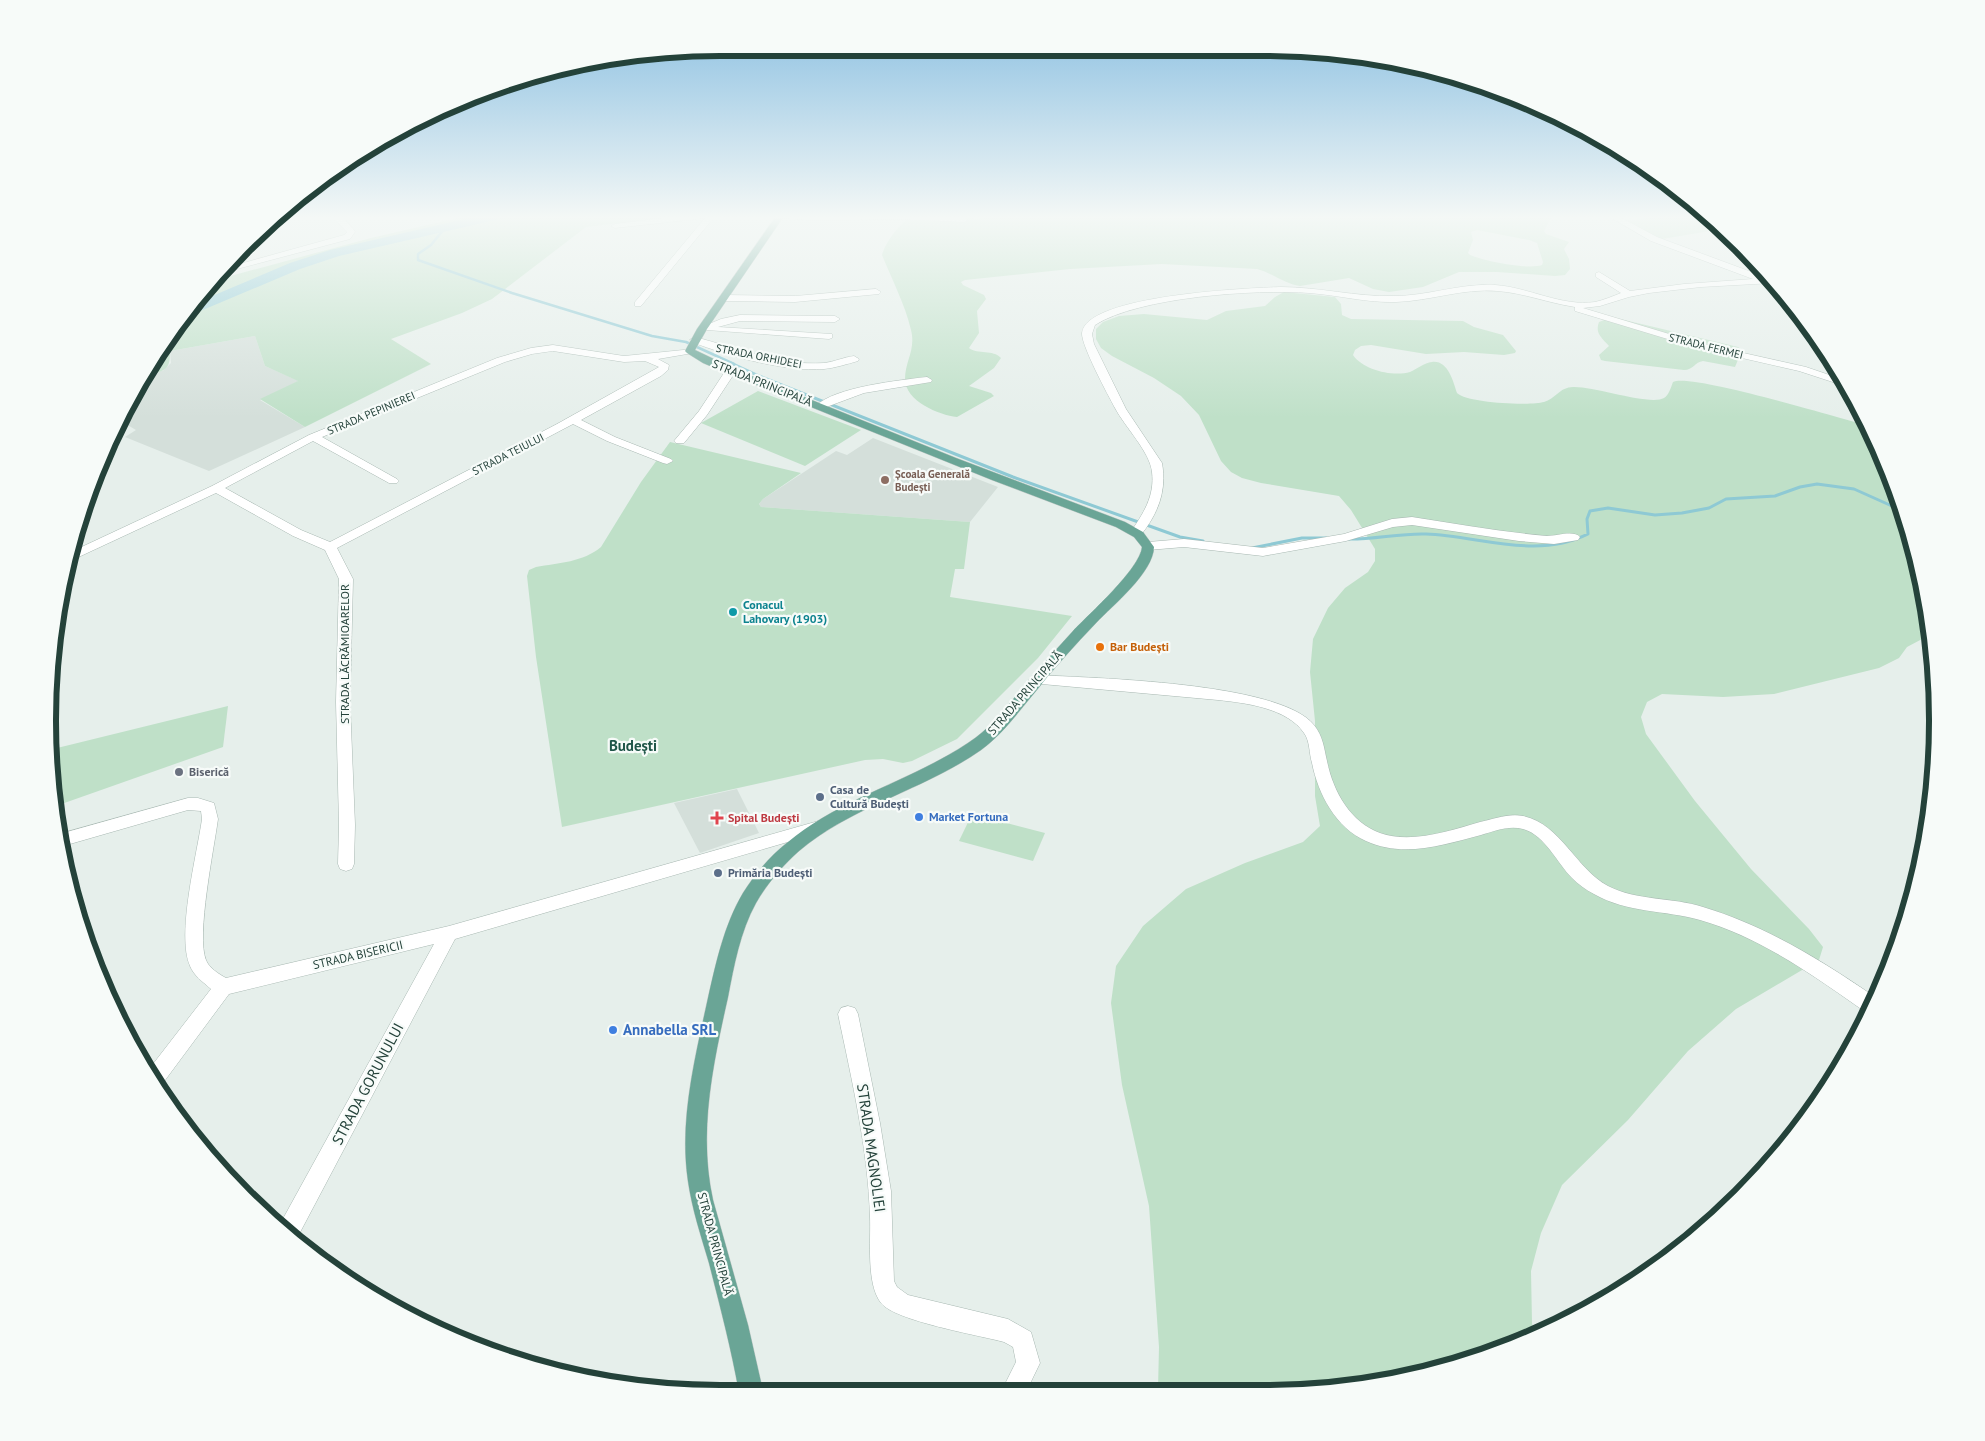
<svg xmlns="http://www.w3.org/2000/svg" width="1985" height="1441" font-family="'PT Sans',sans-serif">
	<rect width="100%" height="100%" fill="#e6efeb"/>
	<g fill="#d4dfda">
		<path d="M255 336 265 366 299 381 260 400 305 427 209 471 125 437 136 430 119 420 148 376 164 370 171 363 170 351Z"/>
		<path d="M873 438 998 487 970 522 761 507 759 504 763 499 836 451 847 455Z"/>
		<path d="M737 789 759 833 700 853 674 803Z"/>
	</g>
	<g fill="#bfe0c8" fill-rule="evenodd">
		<path d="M466 216H679L586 227 492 299 462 313 391 339 431 364 305 427 260 399 298 381 265 366 255 336 170 351C170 371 166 369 148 376L212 281 371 238Z"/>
		<path d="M914 216 980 219 987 216H1552L1544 231 1546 234 1569 242 1564 249 1569 259 1570 269 1565 275 1555 276 1497 272H1459L1423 287 1389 292 1373 289 1349 278 1300 286C1285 284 1272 273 1257 269L1162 264 1070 269 965 280 961 282 963 285 984 295 986 299 977 311 979 333 969 348C978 355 993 349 1001 358L994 368 969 386 991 393 994 396 957 417C939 415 905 401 905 379 905 361 916 350 911 330 905 304 892 280 882 255 885 243 901 220 914 216ZM1477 230 1529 240 1537 243 1543 262 1542 265C1528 270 1484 261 1470 255L1468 253 1473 240 1471 232Z"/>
		<path d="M1665 216H1710L1722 229 1662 239 1625 221Z"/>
		<path d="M1284 292 1335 297 1341 304 1342 315 1351 319 1463 321 1474 327 1503 335 1516 351 1515 353 1504 355 1464 352 1426 354 1371 345 1361 346 1355 350 1353 355C1363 370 1393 377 1410 372 1417 369 1424 363 1432 362 1448 360 1453 381 1457 393 1467 403 1529 406 1544 402 1555 399 1560 387 1573 387 1594 386 1650 406 1664 398 1669 395 1671 387 1673 382 1691 373 1841 419 1869 426L1914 546 1927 622 1925 626 1924 638 1907 647 1899 658 1879 668 1774 694 1723 697 1662 694 1647 702 1641 717 1646 734 1695 801 1751 869 1809 929 1823 947 1819 960 1736 1009 1688 1051 1628 1120 1562 1185 1541 1233 1531 1271 1532 1323 1534 1335 1522 1342 1353 1388 1158 1389 1159 1347 1149 1206 1122 1085 1111 1003 1116 966 1143 926 1186 889 1245 863 1303 842 1320 826 1315 796V721L1310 672 1313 639 1328 608 1345 588 1368 572 1375 561V549L1351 510 1339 496 1261 483 1242 478 1231 472 1221 461 1199 415 1181 396 1154 378 1112 356 1101 348 1096 339V329L1103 322 1119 316 1144 314 1207 320 1226 311 1265 306 1275 297Z"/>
		<path d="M1612 317 1738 347 1742 350 1735 367 1703 361C1695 362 1693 370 1684 370L1605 361 1601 360 1599 355 1609 346C1601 337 1595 333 1599 322Z"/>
		<path d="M758 391 861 430 805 466 701 423Z"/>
		<path d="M670 442 801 473 763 499 759 504 761 507 970 522 964 569H955L950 597 1072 616 1038 658 957 739 912 761 903 763 883 759 865 760 562 827 536 657 527 576 529 570 536 567C559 563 583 562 601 547L641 482Z"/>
		<path d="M228 706 223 747 53 807 49 750Z"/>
		<path d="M972 814 1045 833 1033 861 959 841Z"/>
	</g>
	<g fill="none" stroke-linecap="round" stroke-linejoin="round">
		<path stroke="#8ec9d4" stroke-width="2.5" d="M444 229 431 245 418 254V260L512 293 652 336 686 342 734 364"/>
		<g stroke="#8ec9d4" stroke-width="3">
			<path d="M731 363 759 376 1013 477 1180 537 1203 541"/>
			<path d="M1346 539C1373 540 1399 533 1426 534 1480 536 1537 560 1588 534L1587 519 1590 511 1608 508 1655 515 1682 513 1709 508 1726 499 1775 496 1800 487 1817 484 1854 489 1901 510"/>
			<path d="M1252 548 1302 538H1326"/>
		</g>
		<path fill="#8ec9d4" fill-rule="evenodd" d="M478 216H501L495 220 339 256 300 269 198 312 190 313 198 302 290 263 330 250Z"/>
		<g stroke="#a8b8b2" stroke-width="1">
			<g id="minor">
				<path d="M332 216H341L354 230 355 232 350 239 218 274 225 268 344 235 347 232Z"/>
				<path d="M681 216H715L641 306H635V302L705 218 615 228 611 226 615 224Z"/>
				<path d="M778 216H945L964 218 968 220 964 222 901 219 812 220 782 218Z"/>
				<path d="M1608 216H1618L1657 237 1765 277 1773 283 1701 287 1649 293 1629 297 1600 306 1583 308 1699 343 1806 367 1841 379 1845 386 1799 371 1694 347 1575 311V307C1548 303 1524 293 1497 291 1463 288 1430 301 1396 302 1367 303 1338 295 1309 293 1256 289 1139 297 1095 325L1092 334 1094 344 1126 409 1162 463C1167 491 1158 514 1140 536L1136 537 1130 533C1143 514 1155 496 1152 472 1150 452 1125 427 1115 408 1108 395 1081 345 1082 333 1086 295 1249 288 1281 287 1319 287 1356 297 1394 296 1428 296 1461 283 1495 285 1528 287 1562 307 1595 302 1604 300 1613 296 1621 293L1596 277V273L1599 272 1630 291 1684 284 1753 279 1651 241Z"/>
				<path d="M876 289 881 292 879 294 795 302 723 301 718 298 723 295 795 296Z"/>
				<path d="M740 315 835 316 840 319 835 322 740 321 718 327 832 334V338L829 339 707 330 702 332 697 329 721 319Z"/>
				<path d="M695 337C737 348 779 366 824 363 834 362 844 357 854 356L859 359 858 361C847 364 835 368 824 369 785 372 728 356 692 342L690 340Z"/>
				<path d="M553 345 624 356 693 349V353L658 359 669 365 668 370 661 376 581 420 615 437 671 459 673 461 667 464 663 463 607 441 573 424 337 548 353 579 350 702 355 825 354 864 352 869 346 871 340 869 338 864 339 825 336 702 339 579 325 550 293 536 216 493 70 561 73 551 212 486 309 435 497 358 531 348ZM553 351 624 362 645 361 659 367 557 424 330 542 301 530 225 488 313 441 389 483H397L399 481 397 479 322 437 505 362 532 354Z"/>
				<path d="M733 369 738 372 732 377 707 415 684 443H676L674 441 699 411 724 373Z"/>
				<path d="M927 377 932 380 931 382 864 393 821 409 816 406C834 387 901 380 927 377Z"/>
				<path d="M1412 517C1457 524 1502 532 1547 536 1557 536 1574 530 1580 537L1578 540 1554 544 1519 541 1412 525 1393 527 1346 541 1263 556 1184 547 1148 550 1142 546 1148 542 1184 539 1263 548 1344 534 1392 519Z"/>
				<path d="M1036 675C1093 678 1280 682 1314 725 1323 736 1324 748 1327 761 1333 791 1350 822 1380 833 1411 844 1449 831 1480 822 1494 819 1509 813 1523 816 1561 824 1575 868 1608 886 1637 901 1672 897 1703 907 1766 926 1821 960 1875 997L1868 1012 1864 1011C1814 976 1760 937 1700 920 1665 910 1627 913 1594 894 1586 890 1578 884 1572 878 1557 863 1545 835 1523 829 1509 825 1494 831 1481 835 1443 845 1403 858 1366 841 1336 828 1318 794 1312 763 1309 753 1310 741 1304 733 1287 708 1246 703 1218 700L1031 683 1029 680 1031 677Z"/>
				<path d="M188 798H198L214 803 218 819C214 849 196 936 206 960 209 968 219 974 226 978L449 926 822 820 828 822 830 826 828 830 822 832 455 939 296 1240 279 1228V1226L434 944 229 994 163 1083 160 1084 150 1068 211 989C203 982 194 976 190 966 176 935 197 854 202 819L201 811 188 810 63 846 60 834Z"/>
				<path d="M848 1006 855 1008 858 1014 880 1123 891 1191 894 1281 897 1287 908 1295 1008 1319 1031 1332 1040 1363 1027 1390H1002L1016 1362 1013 1347 1004 1342C978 1335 895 1321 881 1303 866 1284 871 1241 870 1217 868 1149 852 1081 838 1014L841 1008Z"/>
			</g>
		</g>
		<g stroke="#c2cac8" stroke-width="1">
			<path id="major" d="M776 216H784L707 329 695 350 737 370 956 458 1125 522 1143 532 1154 547C1153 573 1113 605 1096 623 1075 645 1055 667 1036 691 1019 711 1003 734 981 750 924 790 852 806 799 851 782 866 767 884 756 903 740 932 734 966 728 997 713 1064 698 1132 713 1200L748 1325 763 1391 739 1392C731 1348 720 1306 709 1263 701 1236 692 1209 688 1181 679 1120 695 1058 708 998 716 963 724 925 743 893 755 874 770 856 788 842 841 798 911 781 968 743 990 729 1007 707 1023 687 1039 668 1056 650 1073 631 1089 614 1140 569 1142 547L1134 537 1116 527 992 480 729 374 703 363 687 353 685 351 697 329Z"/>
		</g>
		<use href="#minor" fill="#fff" fill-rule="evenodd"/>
		<use href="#major" fill="#6aa596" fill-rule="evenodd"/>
	</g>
	<linearGradient id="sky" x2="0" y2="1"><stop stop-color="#84bce0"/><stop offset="0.52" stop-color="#f4f8f6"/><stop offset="1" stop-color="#f4f8f6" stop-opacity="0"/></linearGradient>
	<rect width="1985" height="418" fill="url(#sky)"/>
	<circle fill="#8d6e63" stroke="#f7fbf9" stroke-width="2" cx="885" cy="480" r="5"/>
	<circle fill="#0f9aa8" stroke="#f7fbf9" stroke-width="2" cx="733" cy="612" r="5"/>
	<circle fill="#e8710a" stroke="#f7fbf9" stroke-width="2" cx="1100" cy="647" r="5"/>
	<circle fill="#6b7280" stroke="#f7fbf9" stroke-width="2" cx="179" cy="772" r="5"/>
	<g fill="#5c6f8a" stroke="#f7fbf9" stroke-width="2">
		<circle cx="820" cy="797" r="5"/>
		<circle cx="718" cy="873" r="5"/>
	</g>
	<g fill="#3f7fe0" stroke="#f7fbf9" stroke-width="2">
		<circle cx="919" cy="817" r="5"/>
		<circle cx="613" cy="1030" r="5"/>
	</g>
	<path fill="#e0444e" stroke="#f7fbf9" stroke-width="2" d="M714.5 810.5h5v5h5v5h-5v5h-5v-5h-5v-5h5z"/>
	<g text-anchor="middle" stroke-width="4.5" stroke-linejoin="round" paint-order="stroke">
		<g font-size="11" fill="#24423a" stroke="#f7fbf9">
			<text transform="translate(1706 346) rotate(14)" y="4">STRADA FERMEI</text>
			<text transform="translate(759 356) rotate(11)" y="4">STRADA ORHIDEEI</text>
			<text transform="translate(371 413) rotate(-23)" y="4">STRADA PEPINIEREI</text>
			<text transform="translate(508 454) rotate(-27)" y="4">STRADA TEIULUI</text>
		</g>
		<g font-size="11" font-weight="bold" fill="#785e54" stroke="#f7fbf9" text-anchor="start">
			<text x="895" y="478">Școala Generală<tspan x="895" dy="13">Budești</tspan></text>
		</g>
		<g font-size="12" fill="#24423a" stroke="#f7fbf9">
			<text transform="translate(762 383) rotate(22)" y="4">STRADA PRINCIPALĂ</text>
			<text transform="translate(345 654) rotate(-90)" y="4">STRADA LĂCRĂMIOARELOR</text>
			<text transform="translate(1025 693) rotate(-49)" y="4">STRADA PRINCIPALĂ</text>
			<text transform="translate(358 955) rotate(-13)" y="4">STRADA BISERICII</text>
			<text transform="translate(715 1244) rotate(75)" y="4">STRADA PRINCIPALĂ</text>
		</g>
		<g font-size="12" font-weight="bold" fill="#0d838f" stroke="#f7fbf9" text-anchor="start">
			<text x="743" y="609">Conacul<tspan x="743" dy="14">Lahovary (1903)</tspan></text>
		</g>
		<g font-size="12" font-weight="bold" fill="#c56008" stroke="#f7fbf9" text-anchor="start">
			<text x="1110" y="651">Bar Budești</text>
		</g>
		<g font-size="12" font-weight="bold" fill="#5b616d" stroke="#f7fbf9" text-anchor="start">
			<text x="189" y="776">Biserică</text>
		</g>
		<g font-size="12" font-weight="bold" fill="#4e5e75" stroke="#f7fbf9" text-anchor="start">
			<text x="830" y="794">Casa de<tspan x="830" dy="14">Cultură Budești</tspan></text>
			<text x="728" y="877">Primăria Budești</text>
		</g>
		<g font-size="12" font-weight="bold" fill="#366cbe" stroke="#f7fbf9" text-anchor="start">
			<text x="929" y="821">Market Fortuna</text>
		</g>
		<g font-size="12" font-weight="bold" fill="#be3a42" stroke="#f7fbf9" text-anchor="start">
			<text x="728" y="822">Spital Budești</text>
		</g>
		<g font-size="15" font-weight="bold" fill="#1f5548" stroke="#f7fbf9">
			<text x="633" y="751">Budești</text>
		</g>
		<g font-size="15" font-weight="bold" fill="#366cbe" stroke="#f7fbf9" text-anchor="start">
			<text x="623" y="1035">Annabella SRL</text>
		</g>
		<g font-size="15" fill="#24423a" stroke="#f7fbf9">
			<text transform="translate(368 1084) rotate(-62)" y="5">STRADA GORUNULUI</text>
			<text transform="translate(871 1148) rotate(82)" y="5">STRADA MAGNOLIEI</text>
		</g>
	</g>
	<path d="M0 0H1985V1441H0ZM720 56H1265A664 664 0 0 1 1929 720V721A664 664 0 0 1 1265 1385H720A664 664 0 0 1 56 721V720A664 664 0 0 1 720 56Z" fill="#f7fbf9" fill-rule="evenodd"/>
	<path fill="none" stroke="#24423a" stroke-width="6" d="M720 56H1265A664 664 0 0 1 1929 720V721A664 664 0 0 1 1265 1385H720A664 664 0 0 1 56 721V720A664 664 0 0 1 720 56Z"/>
</svg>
